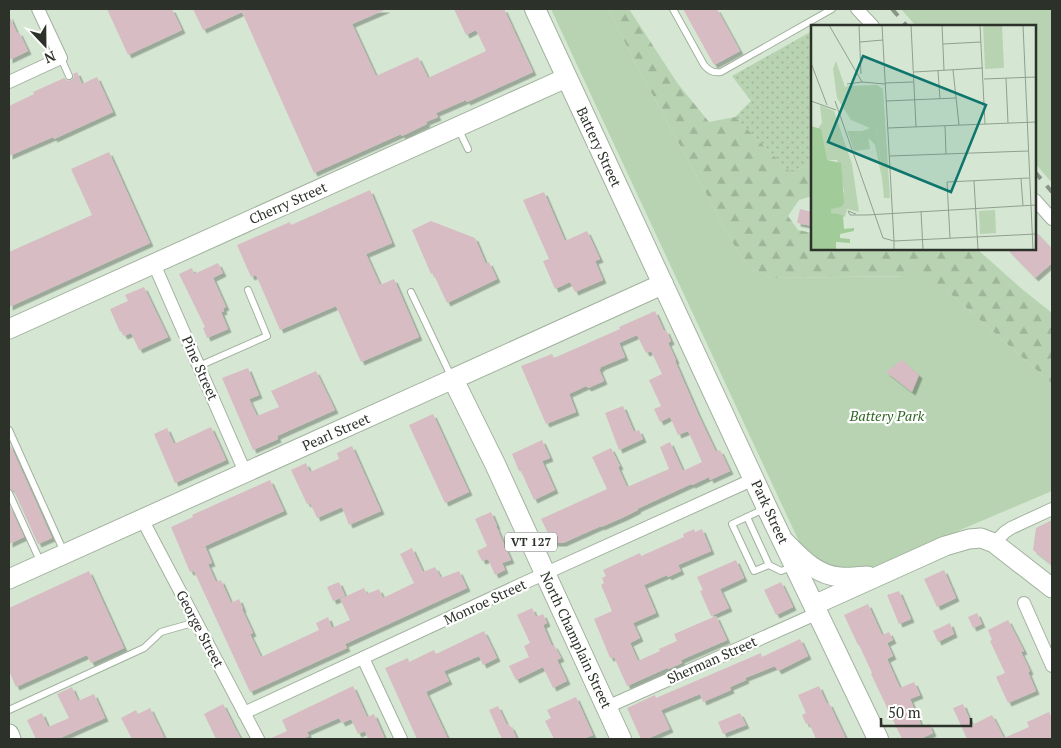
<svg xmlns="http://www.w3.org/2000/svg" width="1061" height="748" font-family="'PT Serif',serif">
	<defs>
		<pattern id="grass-dots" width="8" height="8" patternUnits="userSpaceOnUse" patternTransform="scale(1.25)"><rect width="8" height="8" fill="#b7d3b1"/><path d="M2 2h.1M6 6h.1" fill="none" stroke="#9eb698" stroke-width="1.8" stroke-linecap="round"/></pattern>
		<pattern id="forest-firs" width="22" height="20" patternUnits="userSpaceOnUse" patternTransform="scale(1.25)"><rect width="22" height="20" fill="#b7d3b1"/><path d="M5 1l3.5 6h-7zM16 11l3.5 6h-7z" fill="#9eb698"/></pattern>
		<filter id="shadow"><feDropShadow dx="3.5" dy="3.5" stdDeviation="0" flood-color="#0004"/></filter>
	</defs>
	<rect width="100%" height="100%" fill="#d5e7d2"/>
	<path fill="url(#grass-dots)" d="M812 31V165L789 171 735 117 751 101 732 76Z"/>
	<path fill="url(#forest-firs)" d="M608 9H629L678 84 709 122 735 117 789 171 812 165V196L799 200 788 216 798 230 812 233V249H977L1022 289 1052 313V384L946 290 899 276 771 278C749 268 747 266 734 245L633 59Z"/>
	<g fill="#b7d3b1">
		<path d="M551 9H608L633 59 734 245C747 266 749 268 771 278L925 276 946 290 1052 384V491L873 567 858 571 838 572 803 550Z"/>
		<path d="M901 9H1052V183L1035 163V26H916Z"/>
	</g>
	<g fill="#d8bcc4" filter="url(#shadow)">
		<path d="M107 9H172L182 30 128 55Z"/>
		<path d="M193 9H387L352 24 376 76 418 57 428 78 486 51 476 30 466 35 454 9H504L533 72 467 102 466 100 436 113 438 117 426 122 427 124 402 136 401 134 314 173 242 12 203 30Z"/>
		<path d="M683 9H717L740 51 714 65Z"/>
		<path d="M9 15 17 33 19 32 28 51 9 60Z"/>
		<path d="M77 72 82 84 97 77 113 112 54 139 53 137 9 156V106L34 94 33 92 64 78 68 81 71 80 74 77 73 74Z"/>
		<path d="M109 152 150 243 9 307V252L92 215 71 169Z"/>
		<path d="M370 190 392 243 366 254 380 285 394 279 419 337 361 362 336 306 280 330 256 275 251 277 237 245 290 222 291 225Z"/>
		<path d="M544 192 565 241 587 231 600 259 595 261 603 280 575 292 570 282 555 289 543 261 549 259 523 200Z"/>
		<path d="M800 209 812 212V226L797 223Z"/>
		<path d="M431 221 475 238 486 264 489 262 497 279 447 303 433 273 431 274 412 230Z"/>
		<path d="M1035 231 1052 249V263L1035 278 1007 249H1035Z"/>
		<path d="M218 263 223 273 213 278 226 307 223 308 224 311 221 312 228 329 207 338 203 328 205 327 179 274 192 268 194 274Z"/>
		<path d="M144 287 168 337 139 350 131 333 124 336 121 331 120 332 110 309 128 301 125 295Z"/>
		<path d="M655 311 664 331 666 330 671 341 668 343 676 360 675 361 698 414 716 452 720 450 730 471 710 480 709 477 692 485 691 484 637 509 638 510 624 517 601 527V526L563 543H555L550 537 541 519 607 489 592 457 611 448 620 466 618 467 627 487 669 469 660 447 670 442 683 471 702 462 688 431 678 435 670 417 660 422 654 409 661 406 649 380 662 374 651 351 646 353 637 335 619 343 625 357 601 367V368L599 369 604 381 588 388 586 386 569 394 576 412 546 424 521 366 552 354 554 358 620 329 619 327Z"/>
		<path d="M902 360 919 375 912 392 886 372Z"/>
		<path d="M248 368 259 395 249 399 257 416 279 407 271 391 316 371 335 410 277 436 278 439 253 450 222 378Z"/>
		<path d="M623 406 634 432 639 430 643 439 619 450 605 413Z"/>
		<path d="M433 414 469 492 445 503 409 425Z"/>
		<path d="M211 427 226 460 175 483 154 434 167 428 174 444Z"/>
		<path d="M542 440 550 458 542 461 555 490 534 500 521 471H519L512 454Z"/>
		<path d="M9 442 52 538 38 544 14 491 9 488Z"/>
		<path d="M352 446 381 511 349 525 342 507 317 518 310 503 307 504 291 470 306 463 310 472 339 459 337 453Z"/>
		<path d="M270 480 284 511 205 546 212 563 208 564 216 582 221 580 231 603 239 599 243 609H242L253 633 250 634 261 657 319 630 316 623 328 617 332 628 350 620 340 599 364 588 367 594 379 589 383 598 414 583 400 554 412 548 423 572 435 567 441 578 459 571 467 588 345 644 347 648 250 692 194 571 190 572 171 527 193 517 192 515Z"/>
		<path d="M9 504 24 537 9 544Z"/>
		<path d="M491 512 497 526H496L511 560 502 563 505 570 495 575 488 559 482 561 477 551 487 546 475 519Z"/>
		<path d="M1052 520V565L1033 550 1036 528Z"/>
		<path d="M694 529 695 532 702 529 711 551 678 565 681 571 668 577 667 575 644 585 656 613 633 623 640 638 630 643 638 661 660 651 659 649 677 641 674 634 716 616 727 640 681 660 682 663 668 669 667 668 627 686 614 657 610 658 594 619 612 611 601 585 604 583 602 578 606 576 603 570 640 553 641 556 684 537 683 534Z"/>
		<path d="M736 560 744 578 720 589 729 608 711 616 700 591 703 590 697 577Z"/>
		<path d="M944 570 956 598 937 607 924 579Z"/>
		<path d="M89 571 124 648 91 663 87 655 16 687 9 671V608Z"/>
		<path d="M339 582 345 596 333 601 327 587Z"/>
		<path d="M781 582 793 607 776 615 764 590Z"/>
		<path d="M899 591 911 619 899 624 887 595Z"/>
		<path d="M868 604 882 635 889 632 893 640 887 643 893 656 887 659 900 688 914 682 920 695 910 699 922 727 929 724 933 733 920 739H902L871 674 872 673 859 645H858L844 615Z"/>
		<path d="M532 608 536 617 543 614 547 623 543 625 552 646 554 645 561 658 557 660 567 681 553 688 543 667 516 680 509 666 529 657 524 646 530 643 517 615Z"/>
		<path d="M977 613 982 624 973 628 968 617Z"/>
		<path d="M1008 620 1024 651 1021 652 1030 671 1028 672 1036 691 1008 703 996 677 1005 673 990 641 992 640 988 630Z"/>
		<path d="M950 623 954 634 938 642 933 631Z"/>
		<path d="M484 631 497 658 483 665 479 656 444 671 449 681 426 692 448 739H417L385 668 408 658 409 662 434 650 436 654Z"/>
		<path d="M800 639 808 656 778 671 775 666 745 678 746 680 730 687 731 690 703 702 700 694 661 710 670 729 647 739H641L627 708 655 695 656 698 761 653 762 657Z"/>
		<path d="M353 686 367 717 374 714 385 739H368L365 731 358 734 351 719 342 723 339 718 307 732 309 736 302 739H269L287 731 282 720Z"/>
		<path d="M819 686 827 704 829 703 846 739H816L809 723 806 724 802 715 806 713 798 695Z"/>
		<path d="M72 687 78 701 94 694 105 718 58 739H36L27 720 42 713 48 727 69 718 57 694Z"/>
		<path d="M576 697 593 735 583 739H554L545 721 551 718 547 710Z"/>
		<path d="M223 704 235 728 241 739H216L204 714Z"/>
		<path d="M963 704 972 725 992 715 1004 738 1029 727 1027 722 1049 712 1052 718V739H967L953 708Z"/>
		<path d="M498 706 507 725 509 724 510 727 511 726 517 739H502L489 710Z"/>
		<path d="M150 708 165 739H132L121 718 136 710 138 714Z"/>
		<path d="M740 713 746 725 723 734 718 722Z"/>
	</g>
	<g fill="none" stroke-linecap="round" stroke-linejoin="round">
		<g stroke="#a1b29e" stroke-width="8">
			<g id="lane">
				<path d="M673 9 704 65C709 71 713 73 721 72L832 9"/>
				<path d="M61 58 69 76"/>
				<path d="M458 128 468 149"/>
				<path d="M411 292 451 376"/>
				<path d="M199 366 267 336 248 290"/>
				<path d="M9 430 64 552"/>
				<path d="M9 493 41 563"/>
				<path d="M764 509 732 524 754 571 769 565 781 571 792 567"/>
				<path d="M747 517 769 565"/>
				<path d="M9 710 144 648 161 632 196 622"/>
			</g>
		</g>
		<g stroke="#a1b29e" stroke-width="14">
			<g id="street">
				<path d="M857 9 873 26"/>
				<path d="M9 82 61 58 38 9"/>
				<path d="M1035 200 1052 219"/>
				<path d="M154 264 245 472"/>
				<path d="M142 519 258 739"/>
				<path d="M994 543 1005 532 1011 528 1052 509"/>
				<path d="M1024 603 1052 666"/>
				<path d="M363 658 401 739"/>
				<path d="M607 707 818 613"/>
				<path d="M244 713 524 583 754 479"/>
			</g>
		</g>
		<g stroke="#a1b29e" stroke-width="21">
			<g id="secondary">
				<path d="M9 329 566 78"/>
				<path d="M785 542C801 558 816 575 840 577 849 578 859 576 868 576"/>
				<path d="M9 579 453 379"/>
				<path d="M814 605 945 546 969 539 981 538 994 543 1052 588"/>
				<path d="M9 734 11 739"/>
			</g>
		</g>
		<g stroke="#a1b29e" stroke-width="22">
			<g id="primary">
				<path d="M535 9 767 508 878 739"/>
				<path d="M621 739 495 464 453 379 663 284"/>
			</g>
		</g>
		<use href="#lane" stroke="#fff" stroke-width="6"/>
		<use href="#street" stroke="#fff" stroke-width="12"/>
		<use href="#secondary" stroke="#fff" stroke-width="19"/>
		<use href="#primary" stroke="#fff" stroke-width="20"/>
		<g stroke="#889485" stroke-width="4" stroke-dasharray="9 9" stroke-linecap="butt">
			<path d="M892 9 907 26"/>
			<path d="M1035 172 1052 192"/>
		</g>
	</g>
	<g text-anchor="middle" stroke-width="4.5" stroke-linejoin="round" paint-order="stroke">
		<rect fill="#fff" stroke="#6b706a" stroke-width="1" x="505" y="532.5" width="52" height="19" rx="4"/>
		<g font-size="12" font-weight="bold" fill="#2c322a">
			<text x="531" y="546">VT 127</text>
		</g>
		<g font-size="14" fill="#2c322a" stroke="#fff">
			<text transform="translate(599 147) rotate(65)" y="5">Battery Street</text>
			<text transform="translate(288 203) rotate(-24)" y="5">Cherry Street</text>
			<text transform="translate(200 368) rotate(66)" y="5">Pine Street</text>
			<text transform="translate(336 432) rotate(-24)" y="5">Pearl Street</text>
			<text transform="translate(770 512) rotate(65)" y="5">Park Street</text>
			<text transform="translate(485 602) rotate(-25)" y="5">Monroe Street</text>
			<text transform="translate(200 629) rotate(62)" y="5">George Street</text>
			<text transform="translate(576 640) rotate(65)" y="5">North Champlain Street</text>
			<text transform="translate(712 660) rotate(-24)" y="5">Sherman Street</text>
		</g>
		<g font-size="14" font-style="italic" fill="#316624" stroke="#fff">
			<text x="887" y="421">Battery Park</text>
		</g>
	</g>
	<g transform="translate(811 25)">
		<rect width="225" height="225" fill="#d5e7d2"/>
		<path d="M36 106H51L57 110 59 124 43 126Z" fill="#b7d3b1"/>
		<path d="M25 36 34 62 66 102 71 154 64 120 51 106 59 103 40 95 26 73 22 44Z" fill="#b7d3b1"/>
		<path d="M172 0H191L193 43 174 44Z" fill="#b7d3b1"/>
		<path d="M66 60 72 64 79 173H73L66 102 46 92 33 66 35 61ZM9 80 23 86 41 139 48 187 36 184 34 192 20 188V183L33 167 26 135H15L8 102 11 98ZM184 185 185 208 169 209 168 186Z" fill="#b7d3b1"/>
		<path d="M0 101 10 104 16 135 30 138 33 178 30 182 20 184V188L32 190 33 204 43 203V206L29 209V213L39 214V218L25 217V225H0Z" fill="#a1cb98"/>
		<path fill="none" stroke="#919f8f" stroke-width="1" d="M18 0 51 57 74 59M48 0 50 49M71 0 83 216 225 209M100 0 105 102M131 0 133 45M169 0 174 99M212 0 222 225M49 17 72 15M132 19 170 17M0 38 16 80M142 45 148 100M127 46 129 74M103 47 172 43M195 53 197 98M173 54 225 52M74 58 102 57M36 59 51 57M0 76 25 85M24 76 72 213 83 216V225M75 76 145 73M134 101 135 129M77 103 225 97M79 131 217 126M210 154 212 181M163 156 167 225M110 186 112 225M45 189 37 186 39 190H56L225 180M139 213 136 157 218 153"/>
		<path fill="#0f766e" fill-opacity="0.15" stroke="#0f766e" stroke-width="2.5" d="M52 31 175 80 140 167 17 117Z"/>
		<rect width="225" height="225" fill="none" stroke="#2c322a" stroke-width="2.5"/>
	</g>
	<rect width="1061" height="748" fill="none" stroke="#2c322a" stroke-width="20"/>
	<g transform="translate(45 45) rotate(158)" stroke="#ffffff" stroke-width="4" paint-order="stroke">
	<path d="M0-4L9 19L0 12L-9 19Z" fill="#2c322a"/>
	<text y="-8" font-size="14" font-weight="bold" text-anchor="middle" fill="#2c322a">N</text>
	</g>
	<path d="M881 718v8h90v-8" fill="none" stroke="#2c322a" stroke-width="2.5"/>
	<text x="888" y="718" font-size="15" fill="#2c322a" stroke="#ffffff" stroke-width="4" paint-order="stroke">50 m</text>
</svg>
